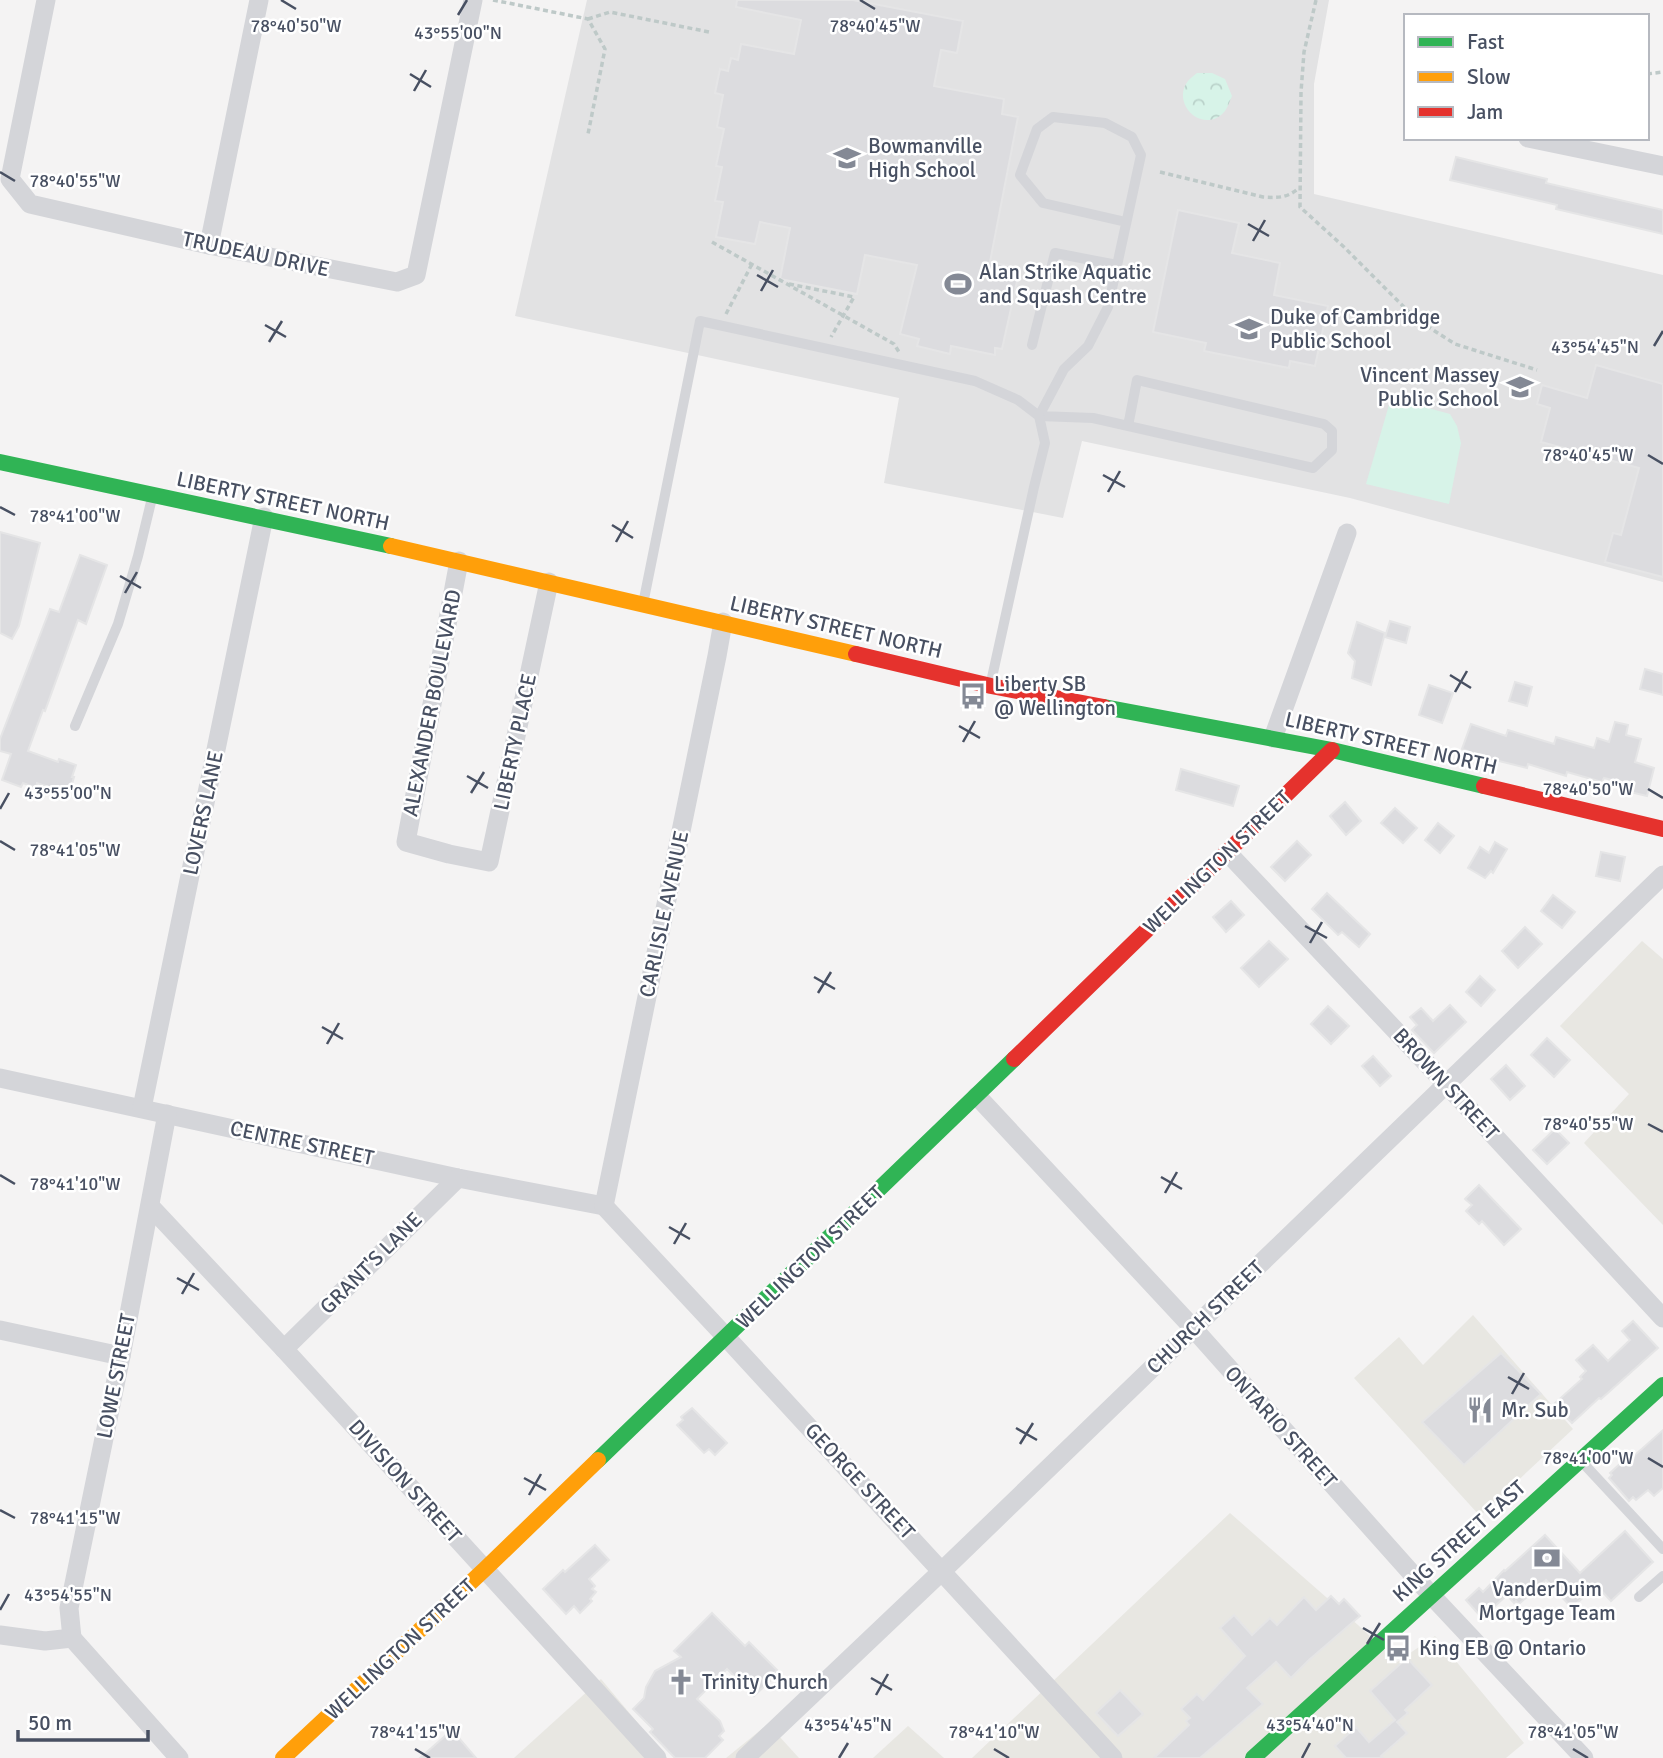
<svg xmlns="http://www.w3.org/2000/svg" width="1663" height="1758" font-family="Signika,sans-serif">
	<defs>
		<pattern id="park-crowns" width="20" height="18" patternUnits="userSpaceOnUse" patternTransform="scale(1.75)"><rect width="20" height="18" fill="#d7f3e8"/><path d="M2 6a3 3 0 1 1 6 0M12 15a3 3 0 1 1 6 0" fill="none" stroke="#bad2ca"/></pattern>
	</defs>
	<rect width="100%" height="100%" fill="#f4f3f3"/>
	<g fill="#e8e7e2">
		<path d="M1642 941 1663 959V1225L1584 1143 1629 1094 1560 1026Z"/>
		<path d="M1473 1315 1573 1429 1480 1516 1354 1378 1399 1337 1423 1365Z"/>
		<path d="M1230 1513 1358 1625 1397 1662 1435 1636 1524 1743 1506 1758H972Z"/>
		<path d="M601 1679 667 1758H514Z"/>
		<path d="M768 1724 799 1758H726Z"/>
		<path d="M908 1726 944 1758H873Z"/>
	</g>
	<path fill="#e2e2e3" d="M587 0H1329L1314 84V194L1663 275V582L1350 498 1082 441 1063 518 884 483 899 398 515 316Z"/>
	<path fill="url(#park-crowns)" d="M1197 73H1212L1225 79 1232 96C1230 100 1228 107 1225 111 1204 136 1170 104 1188 81 1190 78 1194 76 1197 73Z"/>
	<path fill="#d7f3e8" d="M1391 398 1450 414 1457 426 1461 443 1449 504 1366 484Z"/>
	<g fill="#dcdcdf" stroke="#e5e5e6" stroke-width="2">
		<path d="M737 0H853L963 21 957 53 941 50 934 86 1004 99 1002 114 1018 117 990 262 1020 268 1002 349 995 348V355L951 346 950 354 917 346 919 339 900 334 917 265 865 255 857 294 780 279 790 228 760 222 755 244 716 237 723 202 715 201 722 167 716 166 724 129 717 127 723 95 715 93 720 69 728 71 731 58 738 60 741 44 794 54 801 20 736 7Z"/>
		<path d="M1456 157 1547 179 1546 183 1663 210V234L1556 209 1557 205 1450 180Z"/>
		<path d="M1178 210 1239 223 1232 253 1280 263 1274 295 1328 306 1315 366 1290 361 1289 368 1204 351 1206 343 1153 332Z"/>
		<path d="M1596 365 1663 384V577L1605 562 1613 533 1621 535 1639 468 1541 442 1550 408 1537 404 1542 385 1587 398Z"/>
		<path d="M0 532 40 543 19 626 12 639 0 633Z"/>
		<path d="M80 555 107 565 86 624 78 620 45 711 43 710 28 751 58 762 59 759 76 765 72 777H74L69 794 37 783 36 788 23 783 21 787 2 780 11 754 0 751V739L50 609 59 612Z"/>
		<path d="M1390 621 1410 627 1406 643 1385 637Z"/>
		<path d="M1357 622 1385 633 1371 685 1352 678 1355 661 1348 653Z"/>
		<path d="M1645 669 1663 674V695L1640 689Z"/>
		<path d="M1515 682 1532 687 1527 706 1509 701Z"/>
		<path d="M1429 685 1453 693 1442 723 1419 715Z"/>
		<path d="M1615 722 1628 725 1626 735 1641 739 1635 762 1654 768 1647 796 1630 792 1631 785 1604 778 1602 782 1567 772 1566 776 1528 764 1527 768 1483 757 1462 749 1471 724 1506 736 1508 730 1554 744 1556 737 1594 748 1597 738 1609 742Z"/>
		<path d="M1181 769 1239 786 1233 806 1176 790Z"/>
		<path d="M1345 802 1361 821 1346 835 1330 816Z"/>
		<path d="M1395 808 1417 828 1403 843 1381 823Z"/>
		<path d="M1438 823 1454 836 1440 853 1425 840Z"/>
		<path d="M1297 841 1311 855 1285 881 1271 867Z"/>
		<path d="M1495 842 1507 849 1493 873 1491 871 1485 878 1468 868 1480 847 1489 853Z"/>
		<path d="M1601 852 1625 857 1620 881 1596 876Z"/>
		<path d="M1327 893 1370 934 1359 947 1342 932 1338 935 1312 909Z"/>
		<path d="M1553 895 1575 912 1562 928 1541 911Z"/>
		<path d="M1231 901 1244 915 1226 932 1213 917Z"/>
		<path d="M1525 927 1542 944 1518 968 1502 951Z"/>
		<path d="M1269 941 1288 959 1259 987 1241 968Z"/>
		<path d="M1480 976 1495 990 1481 1006 1466 992Z"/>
		<path d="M1450 1005 1466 1022 1434 1053 1412 1030 1417 1025 1410 1017 1421 1008 1433 1021Z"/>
		<path d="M1328 1006 1349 1026 1331 1044 1311 1024Z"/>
		<path d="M1547 1038 1570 1060 1554 1077 1531 1055Z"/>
		<path d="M1373 1056 1391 1076 1380 1086 1362 1066Z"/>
		<path d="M1506 1065 1525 1086 1510 1100 1491 1079Z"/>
		<path d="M1555 1129 1569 1143 1547 1164 1533 1150Z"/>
		<path d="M1479 1185 1521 1229 1504 1245 1482 1221 1479 1224 1466 1211 1472 1205 1465 1199Z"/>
		<path d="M1633 1321 1658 1348 1601 1399 1599 1398 1572 1423 1554 1404 1582 1379 1580 1377 1586 1371 1576 1360 1593 1345 1608 1361 1630 1340 1622 1331Z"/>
		<path d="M1501 1353 1541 1394 1464 1465 1422 1422Z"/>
		<path d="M692 1408 727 1443 715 1455 709 1449 704 1453 677 1425 683 1420 681 1417Z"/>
		<path d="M1663 1430V1488L1654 1496 1648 1490 1636 1500 1633 1497 1629 1501 1609 1478 1612 1475 1610 1473 1624 1460 1626 1463Z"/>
		<path d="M1625 1531 1653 1562 1611 1601 1596 1585 1572 1608 1546 1580 1519 1604 1516 1601 1514 1603 1507 1595 1482 1618 1466 1600 1479 1588 1483 1592 1504 1570 1505 1571 1545 1535 1580 1573Z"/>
		<path d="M595 1545 609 1560 589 1579 595 1586 592 1589 596 1592 590 1599 592 1601 580 1613 574 1606 566 1614 543 1589 563 1570 565 1572Z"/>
		<path d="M1331 1596 1339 1604 1344 1599 1360 1616 1309 1660 1291 1678 1276 1662 1247 1688 1263 1704 1200 1758H1154L1189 1725 1186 1721 1190 1718 1181 1709 1197 1694 1203 1700 1245 1656 1220 1628 1234 1615 1252 1635 1270 1618 1277 1625 1304 1597 1316 1610Z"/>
		<path d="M712 1613 745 1646 749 1642 777 1670 768 1679 770 1681 754 1696 727 1669 697 1699 720 1721 724 1731 719 1736 723 1740 705 1758H675L650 1732 653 1729 633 1709 644 1698 646 1687 655 1671 681 1657 674 1651Z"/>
		<path d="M1407 1658 1432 1685 1405 1710 1408 1713 1397 1722 1407 1733 1381 1756 1383 1758H1346L1335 1746 1356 1727 1369 1742 1395 1720 1370 1691Z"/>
		<path d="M1120 1690 1143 1714 1118 1736 1096 1713Z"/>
		<path d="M452 1730 476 1758H420Z"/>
	</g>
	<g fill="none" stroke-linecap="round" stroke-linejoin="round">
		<g stroke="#bec9c8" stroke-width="3.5" stroke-dasharray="5 3.5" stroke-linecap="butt">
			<path d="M493 0 588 19 605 49 588 134"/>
			<path d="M1316 0 1304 52 1301 92 1300 207 1344 247 1416 319 1455 344 1537 370"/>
			<path d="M588 19 610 12 709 32"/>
			<path d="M1647 74 1663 72"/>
			<path d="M1160 172 1263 197C1279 198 1287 198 1299 188"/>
			<path d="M712 242 894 344 899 352"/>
			<path d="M789 284 854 297 831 337"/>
			<path d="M726 314 752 264"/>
		</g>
		<g stroke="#d4d5d9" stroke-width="10">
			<path d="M1126 222 1043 203 1020 175 1037 129 1053 117 1105 123 1132 137 1141 155 1108 307 1088 346 1064 369 1039 416 1093 418 1313 468 1332 450V431L1324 424 1137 380 1128 426"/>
			<path d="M1032 345 1055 253 1117 265"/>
			<path d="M643 604 700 321 975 381 1018 400 1039 416 1045 443 1034 487 991 682"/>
			<path d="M75 726 118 624 138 556 152 498"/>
			<path d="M1583 1463 1663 1549"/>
			<path d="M1639 1597 1663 1576"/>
		</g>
		<g stroke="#d4d5d9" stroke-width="19">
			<path d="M46 0 10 179 30 204 209 245 397 282 416 275 473 0"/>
			<path d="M1528 138 1663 166"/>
			<path d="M209 245 259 0"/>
			<path d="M459 561 406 842 449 854 489 862 549 582"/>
			<path d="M1273 738 1347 533"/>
			<path d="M1227 852 1446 1084 1663 1318"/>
			<path d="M0 1078 458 1178 604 1206"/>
			<path d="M977 1096 1193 1328 1431 1595 1584 1758"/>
			<path d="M142 1108 264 517"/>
			<path d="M150 1206 284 1349 657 1758"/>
			<path d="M604 1206 726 1337 1113 1758"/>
			<path d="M604 1206 717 656 723 622"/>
			<path d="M0 1330 121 1356"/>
			<path d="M284 1349 458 1178"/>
			<path d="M0 1635 45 1641 72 1638"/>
			<path d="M72 1638 69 1608 121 1356 167 1114"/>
			<path d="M72 1638 179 1758"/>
			<path d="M745 1758 942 1571 1663 875"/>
		</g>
		<g stroke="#30b455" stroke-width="16">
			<path d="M0 462 391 546"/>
			<path d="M1104 707 1332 750 1484 786"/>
			<path d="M598 1460 1014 1059"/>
			<path d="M1253 1758 1663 1385"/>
		</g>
		<g stroke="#ff9f0a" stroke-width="16">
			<path d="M391 546 856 654"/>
			<path d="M283 1758 485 1569 598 1460"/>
		</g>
		<g stroke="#e5322d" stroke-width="16">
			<path d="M856 654 991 686 1104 707"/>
			<path d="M1484 786 1663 829"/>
			<path d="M1014 1059 1332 750"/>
		</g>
	</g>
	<path fill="none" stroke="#485062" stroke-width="2.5" d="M281 0 296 9M860 0 875 9M458 15 467 0M410 74 431 87M414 91 426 70M0 172 15 181M1248 224 1269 236M1253 241 1265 220M757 275 778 287M761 291 773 270M265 325 286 337M269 342 282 321M1654 346 1663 331M1648 455 1663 464M1103 475 1125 487M1108 492 1120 471M0 507 15 515M612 525 633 538M616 542 628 521M120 576 141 588M125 593 137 572M1450 675 1471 688M1455 692 1467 671M959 726 980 738M963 742 975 721M467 776 488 788M1648 789 1663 798M471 793 484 772M0 809 9 793M0 841 15 850M1305 926 1327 938M1310 943 1322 922M814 977 835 989M818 993 831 972M322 1027 343 1039M327 1044 339 1023M1648 1124 1663 1132M0 1175 15 1184M1161 1177 1182 1189M1165 1193 1177 1172M669 1227 690 1239M674 1244 686 1223M177 1278 199 1290M182 1294 194 1273M1508 1377 1529 1389M1512 1394 1524 1373M1016 1428 1037 1440M1020 1444 1033 1423M1648 1458 1663 1467M524 1478 546 1490M529 1495 541 1474M0 1510 15 1518M0 1610 9 1594M1363 1628 1384 1640M1367 1644 1380 1623M871 1678 892 1690M876 1695 888 1674M415 1749 430 1758M994 1749 1009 1758M1573 1749 1588 1758M839 1758 848 1743M1302 1758 1310 1743"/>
	<defs>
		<g id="school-bare" transform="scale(2.1)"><path d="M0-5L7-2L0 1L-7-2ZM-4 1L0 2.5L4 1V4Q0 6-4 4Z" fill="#848995" stroke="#fff" stroke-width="2.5" paint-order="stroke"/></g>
		<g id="stadium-bare" transform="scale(2.1)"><path d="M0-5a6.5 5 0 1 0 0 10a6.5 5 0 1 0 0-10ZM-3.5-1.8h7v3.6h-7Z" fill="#848995" stroke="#fff" stroke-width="2.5" paint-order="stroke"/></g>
		<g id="bus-bare" transform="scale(2.1)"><path d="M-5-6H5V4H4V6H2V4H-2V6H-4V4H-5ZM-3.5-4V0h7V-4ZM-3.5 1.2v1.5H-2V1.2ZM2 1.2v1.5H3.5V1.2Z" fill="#848995" stroke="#fff" stroke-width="2.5" paint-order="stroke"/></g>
		<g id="restaurant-bare" transform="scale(2.1)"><path d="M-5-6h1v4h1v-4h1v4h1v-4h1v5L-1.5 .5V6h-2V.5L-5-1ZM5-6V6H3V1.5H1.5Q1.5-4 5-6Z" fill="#848995" stroke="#fff" stroke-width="2.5" paint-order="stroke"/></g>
		<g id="bank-bare" transform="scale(2.1)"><path d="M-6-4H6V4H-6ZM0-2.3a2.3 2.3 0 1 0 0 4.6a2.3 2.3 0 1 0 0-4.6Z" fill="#848995" stroke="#fff" stroke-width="2.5" paint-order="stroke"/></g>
		<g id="church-bare" transform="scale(2.1)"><path d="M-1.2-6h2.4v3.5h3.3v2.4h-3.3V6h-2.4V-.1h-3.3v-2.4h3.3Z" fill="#848995" stroke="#fff" stroke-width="2.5" paint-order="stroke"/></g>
	</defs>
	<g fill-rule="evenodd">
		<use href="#school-bare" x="847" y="158"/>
		<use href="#stadium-bare" x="958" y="284"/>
		<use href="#school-bare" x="1249" y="329"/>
		<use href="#school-bare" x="1520" y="387"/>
		<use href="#bus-bare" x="973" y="696"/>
		<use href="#restaurant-bare" x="1480" y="1410"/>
		<use href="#bank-bare" x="1547" y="1558"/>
		<use href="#bus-bare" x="1398" y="1648"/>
		<use href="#church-bare" x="681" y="1682"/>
	</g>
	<g text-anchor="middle" stroke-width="5" stroke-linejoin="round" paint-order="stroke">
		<g font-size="21" fill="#485062" stroke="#fff" text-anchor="start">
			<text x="868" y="153">Bowmanville<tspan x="868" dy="24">High School</tspan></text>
			<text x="979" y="279">Alan Strike Aquatic<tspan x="979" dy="24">and Squash Centre</tspan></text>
			<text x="1270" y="324">Duke of Cambridge<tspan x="1270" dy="24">Public School</tspan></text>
			<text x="1499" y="382" text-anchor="end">Vincent Massey<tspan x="1499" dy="24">Public School</tspan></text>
			<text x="994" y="691">Liberty SB<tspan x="994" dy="24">@ Wellington</tspan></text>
			<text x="1501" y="1417">Mr. Sub</text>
			<text x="1547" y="1596" text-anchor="middle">VanderDuim<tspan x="1547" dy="24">Mortgage Team</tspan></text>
			<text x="1419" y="1655">King EB @ Ontario</text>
			<text x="702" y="1689">Trinity Church</text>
		</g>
		<g font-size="21" fill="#485062" stroke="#fff">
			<text transform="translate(256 254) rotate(12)" y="7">TRUDEAU DRIVE</text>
			<text transform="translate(283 501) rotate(12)" y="7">LIBERTY STREET NORTH</text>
			<text transform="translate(836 627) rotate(13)" y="7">LIBERTY STREET NORTH</text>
			<text transform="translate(432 703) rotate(-79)" y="7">ALEXANDER BOULEVARD</text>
			<text transform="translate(515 742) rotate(-78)" y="7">LIBERTY PLACE</text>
			<text transform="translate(1391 743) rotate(13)" y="7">LIBERTY STREET NORTH</text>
			<text transform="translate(203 813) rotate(-78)" y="7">LOVERS LANE</text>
			<text transform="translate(1217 862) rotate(-44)" y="7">WELLINGTON STREET</text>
			<text transform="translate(664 914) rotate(-78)" y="7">CARLISLE AVENUE</text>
			<text transform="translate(1446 1084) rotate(47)" y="7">BROWN STREET</text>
			<text transform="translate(302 1143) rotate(12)" y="7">CENTRE STREET</text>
			<text transform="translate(810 1257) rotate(-44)" y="7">WELLINGTON STREET</text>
			<text transform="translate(371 1263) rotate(-45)" y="7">GRANT'S LANE</text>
			<text transform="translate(1205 1317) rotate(-44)" y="7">CHURCH STREET</text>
			<text transform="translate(116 1376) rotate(-79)" y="7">LOWE STREET</text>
			<text transform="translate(1281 1427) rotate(48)" y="7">ONTARIO STREET</text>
			<text transform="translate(405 1481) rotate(48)" y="7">DIVISION STREET</text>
			<text transform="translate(860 1481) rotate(47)" y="7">GEORGE STREET</text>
			<text transform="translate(1459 1541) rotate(-42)" y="7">KING STREET EAST</text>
			<text transform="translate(400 1649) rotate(-43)" y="7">WELLINGTON STREET</text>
		</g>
	</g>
	<g font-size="18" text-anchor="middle" fill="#485062" stroke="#fff" stroke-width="5" stroke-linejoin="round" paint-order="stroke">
		<text x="296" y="32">78°40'50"W</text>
		<text x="875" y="32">78°40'45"W</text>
		<text x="458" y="39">43°55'00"N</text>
		<text x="75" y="187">78°40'55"W</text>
		<text x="1595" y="353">43°54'45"N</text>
		<text x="1588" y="461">78°40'45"W</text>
		<text x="75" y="522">78°41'00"W</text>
		<text x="1588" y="795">78°40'50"W</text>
		<text x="68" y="799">43°55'00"N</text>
		<text x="75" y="856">78°41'05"W</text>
		<text x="1588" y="1130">78°40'55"W</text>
		<text x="75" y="1190">78°41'10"W</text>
		<text x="1588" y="1464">78°41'00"W</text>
		<text x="75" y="1524">78°41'15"W</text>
		<text x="68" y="1601">43°54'55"N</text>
		<text x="848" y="1731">43°54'45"N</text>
		<text x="1310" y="1731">43°54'40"N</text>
		<text x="415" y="1738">78°41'15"W</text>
		<text x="994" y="1738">78°41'10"W</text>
		<text x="1573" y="1738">78°41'05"W</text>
	</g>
	<rect x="1404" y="14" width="245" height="126" fill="#ffffff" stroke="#b6b9c0" stroke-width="2"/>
	<rect x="1418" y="37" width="35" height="10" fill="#30b455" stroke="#b6b9c0" stroke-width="2"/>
	<text x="1467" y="49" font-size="21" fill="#485062">Fast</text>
	<rect x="1418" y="72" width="35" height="10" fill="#ff9f0a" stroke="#b6b9c0" stroke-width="2"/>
	<text x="1467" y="84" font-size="21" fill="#485062">Slow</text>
	<rect x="1418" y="107" width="35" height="10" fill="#e5322d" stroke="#b6b9c0" stroke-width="2"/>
	<text x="1467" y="119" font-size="21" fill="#485062">Jam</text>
	<path d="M18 1730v10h130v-10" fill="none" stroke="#485062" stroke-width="3.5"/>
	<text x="28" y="1730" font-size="21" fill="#485062" stroke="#ffffff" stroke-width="5" paint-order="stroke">50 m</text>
</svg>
